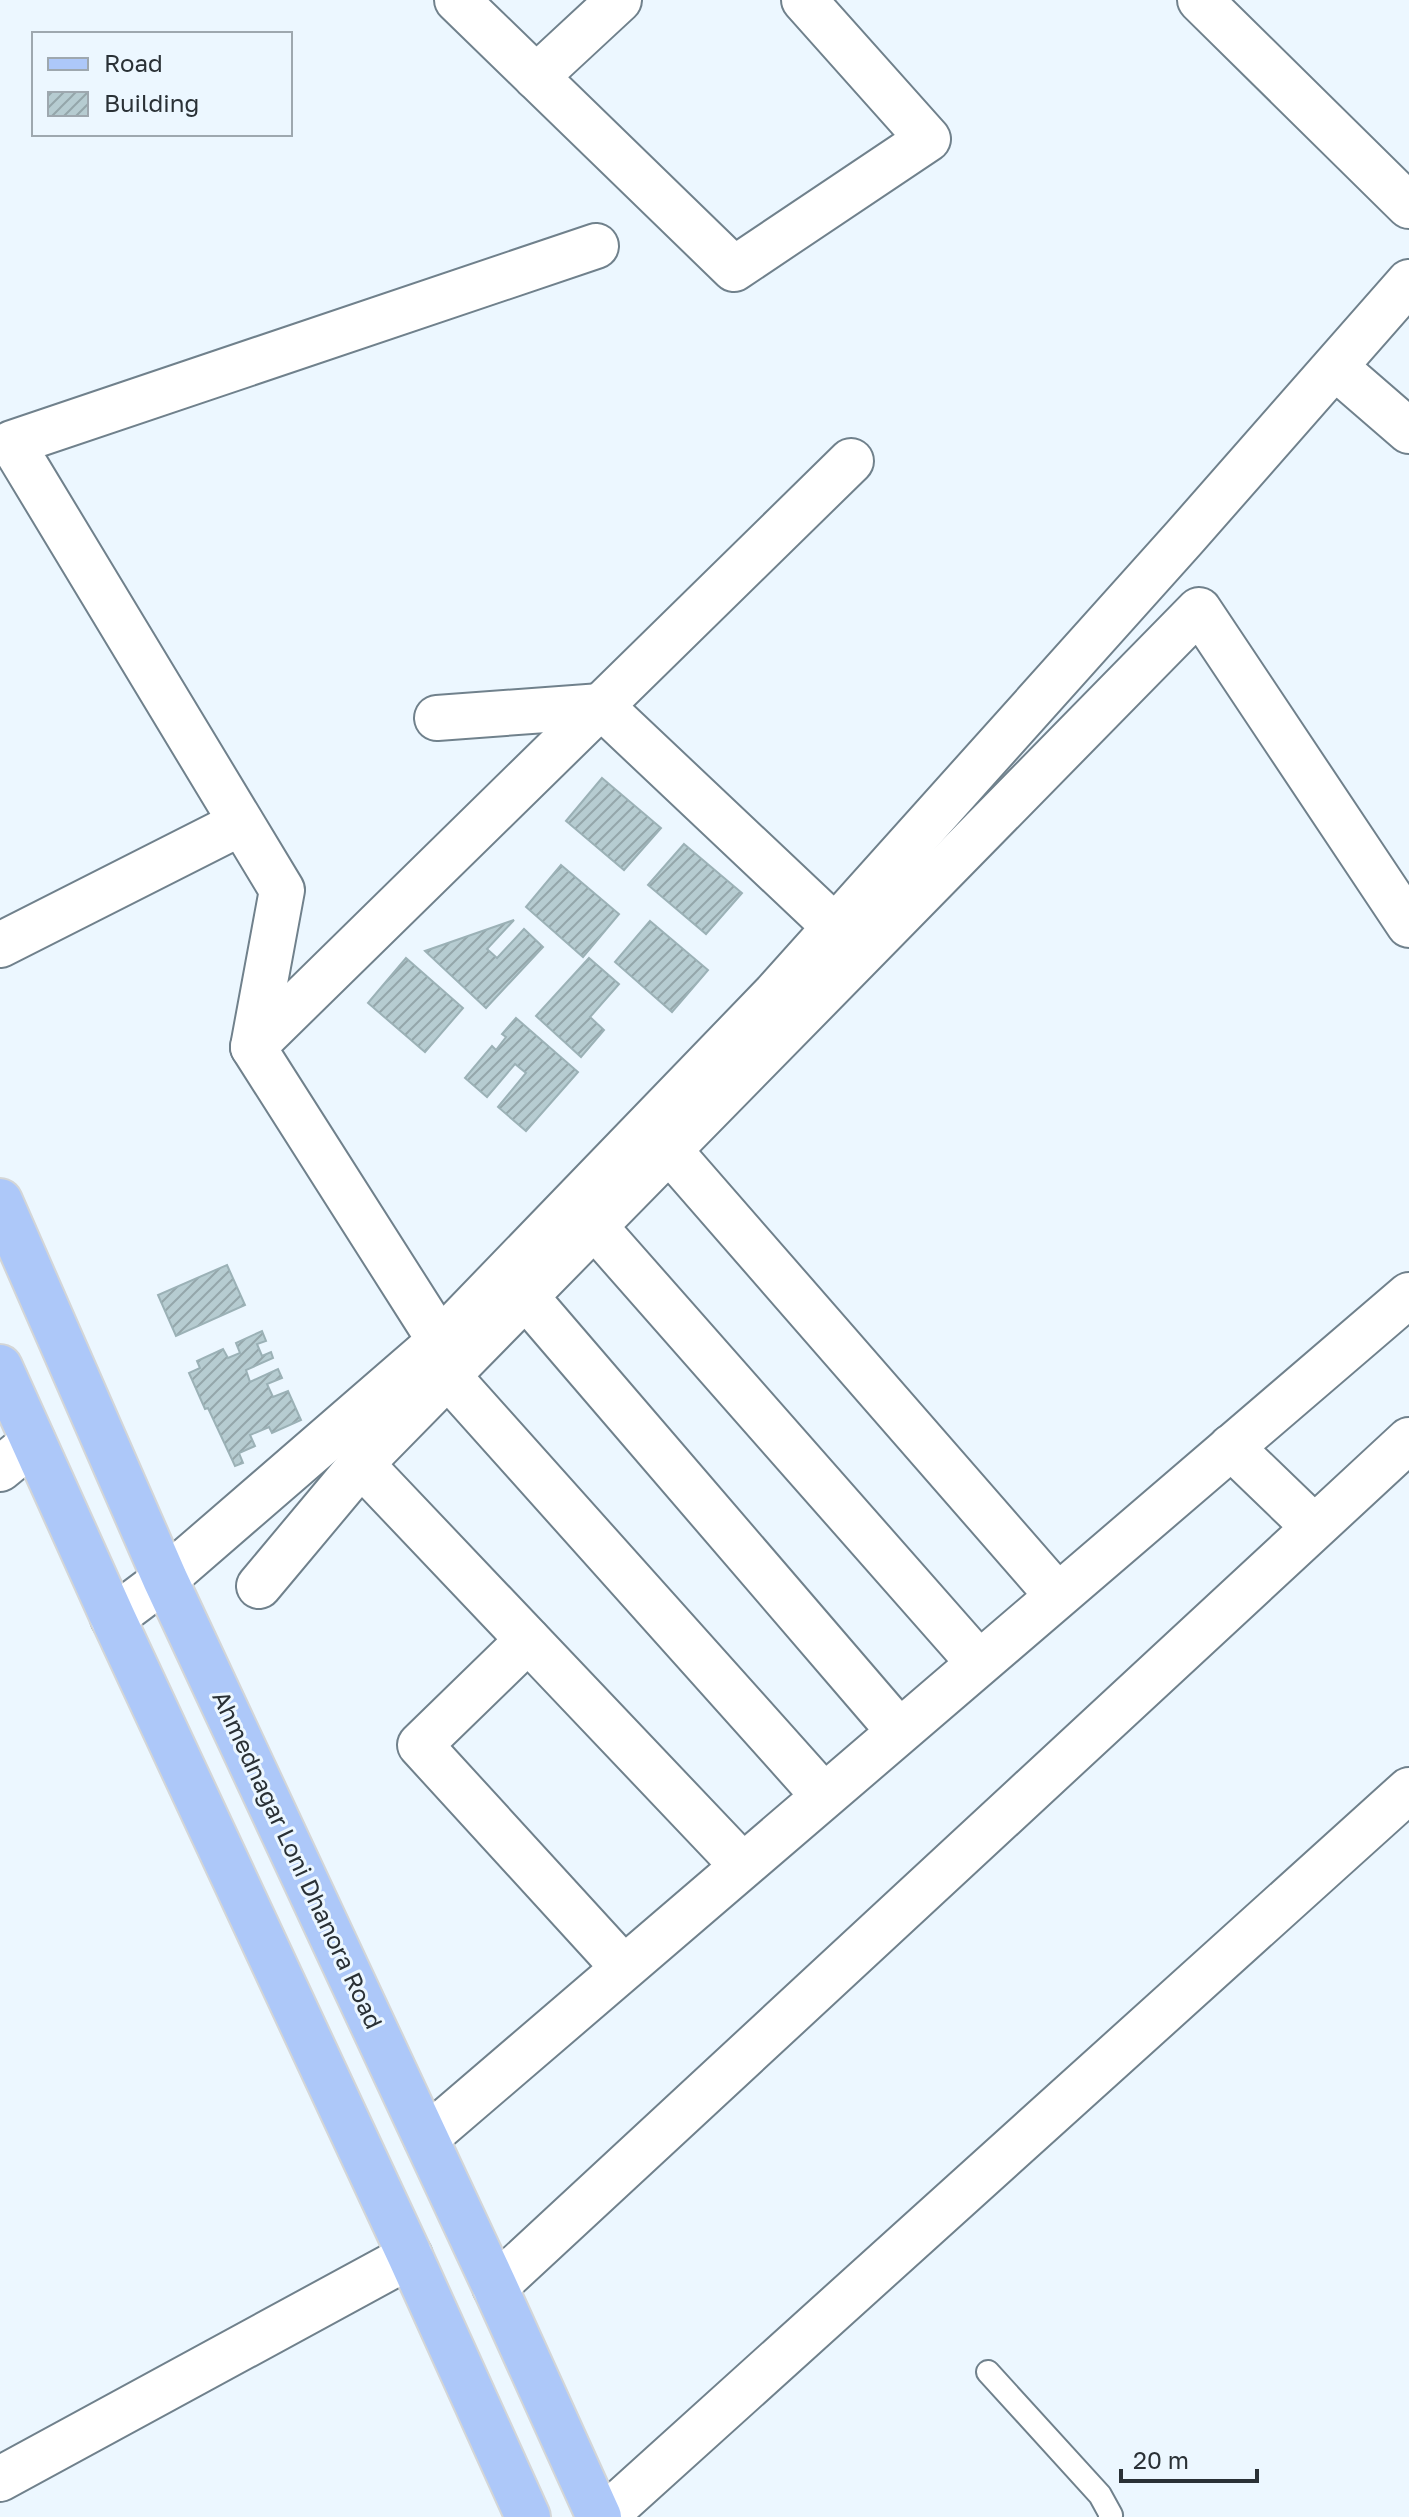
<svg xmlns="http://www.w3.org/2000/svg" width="1409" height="2517" font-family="'Golos Text',sans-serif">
	<defs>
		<pattern id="building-hatch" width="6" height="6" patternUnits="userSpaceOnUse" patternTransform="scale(2)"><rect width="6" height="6" fill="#b6ccd1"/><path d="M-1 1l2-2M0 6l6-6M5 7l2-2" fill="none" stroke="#94a6aa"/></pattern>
	</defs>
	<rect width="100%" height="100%" fill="#ecf7ff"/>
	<g fill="url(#building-hatch)" stroke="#9bb1b6" stroke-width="2">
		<path d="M602 778 661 828 624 870 566 821Z"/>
		<path d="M684 844 742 893 706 934 648 885Z"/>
		<path d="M561 865 619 914 583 957 526 907Z"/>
		<path d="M514 920 487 949 497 958 524 929 543 947 486 1008 425 951Z"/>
		<path d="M650 921 708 970 672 1012 615 962Z"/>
		<path d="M406 958 463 1008 425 1052 368 1003Z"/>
		<path d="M589 958 619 984 590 1017 604 1030 581 1057 536 1016Z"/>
		<path d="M516 1018 578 1072 526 1131 498 1107 526 1073 515 1064 487 1097 465 1078 492 1046 496 1050 506 1037 502 1034Z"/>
		<path d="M227 1265 245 1305 176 1336 158 1295Z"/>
		<path d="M262 1331 266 1341 257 1344 262 1356 271 1352 273 1358 246 1370 250 1382 278 1369 282 1378 267 1384 273 1397 288 1391 301 1420 272 1433 269 1427 250 1435 255 1446 239 1453 243 1463 235 1466 208 1408 205 1409 189 1373 200 1368 197 1361 223 1349 228 1358 240 1353 236 1343Z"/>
	</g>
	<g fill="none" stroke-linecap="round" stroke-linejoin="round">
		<g stroke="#70818c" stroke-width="26">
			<path id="lane" d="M988 2372 1100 2495 1111 2515 1110 2517"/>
		</g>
		<g stroke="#70818c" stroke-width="48">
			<g id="street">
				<path d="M457 0 734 269 928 139 804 0"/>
				<path d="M1200 0 1409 206"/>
				<path d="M536 77 619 0"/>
				<path d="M1335 367 1409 431"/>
				<path d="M437 718 601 706 835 927"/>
				<path d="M0 945 241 823"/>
				<path d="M253 1047 282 890 12 443 596 246"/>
				<path d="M669 1150 1057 1595"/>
				<path d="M595 1227 979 1663"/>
				<path d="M526 1297 898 1730"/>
				<path d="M440 1341 253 1047 851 461"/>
				<path d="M448 1376 823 1795"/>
				<path d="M1231 1447 1314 1527"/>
				<path d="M361 1464 742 1865"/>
				<path d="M0 1469 33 1442"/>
				<path d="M259 1586 361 1464 1199 610 1409 925"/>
				<path d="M528 1640 420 1745 623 1967"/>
				<path d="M426 2138 1409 1295"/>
				<path d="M495 2287 1409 1440"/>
				<path d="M0 2479 410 2256"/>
				<path d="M604 2517 1409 1790"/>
			</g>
		</g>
		<g stroke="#70818c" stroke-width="48">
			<path id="secondary" d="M113 1618 165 1579 440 1341 775 994 1184 538 1409 282"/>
		</g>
		<g stroke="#d4d6d7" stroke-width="48">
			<g id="primary">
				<path d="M0 1201 165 1579 495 2287 599 2517"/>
				<path d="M0 1367 113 1618 410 2256 528 2517"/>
			</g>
		</g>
		<use href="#lane" stroke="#fff" stroke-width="22"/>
		<use href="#street" stroke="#fff" stroke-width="44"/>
		<use href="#secondary" stroke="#fff" stroke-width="44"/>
		<use href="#primary" stroke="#adc8f9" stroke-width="44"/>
	</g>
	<g text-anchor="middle" stroke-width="6" stroke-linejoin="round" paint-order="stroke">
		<g font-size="24" fill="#2a3136" stroke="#ecf7ff">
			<text transform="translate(297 1860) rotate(65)" y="8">Ahmednagar Loni Dhanora Road</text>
		</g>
	</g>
	<rect x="32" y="32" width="260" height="104" fill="#ecf7ff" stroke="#9ea8af" stroke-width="2"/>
	<rect x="48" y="58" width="40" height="12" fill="#adc8f9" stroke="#9ea8af" stroke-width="2"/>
	<text x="104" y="72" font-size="24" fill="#2a3136">Road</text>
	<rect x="48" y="92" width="40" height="24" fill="url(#building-hatch)" stroke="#9ea8af" stroke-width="2"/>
	<text x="104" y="112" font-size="24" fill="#2a3136">Building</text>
	<path d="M1121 2469v12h136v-12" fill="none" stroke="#2a3136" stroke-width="4"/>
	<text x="1133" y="2469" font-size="24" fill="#2a3136" stroke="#ecf7ff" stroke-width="6" paint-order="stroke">20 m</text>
</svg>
